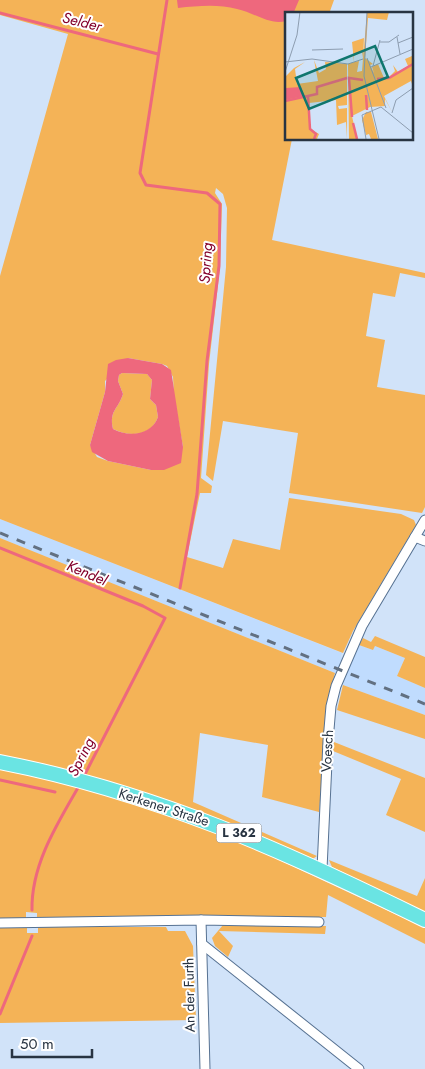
<svg xmlns="http://www.w3.org/2000/svg" width="425" height="1069" font-family="Jost,sans-serif">
	<rect width="100%" height="100%" fill="#d1e3f9"/>
	<path fill="#c0dcfe" d="M0 519 342 653 341 657 351 662 359 645 373 650 375 646 405 658 397 676 425 688V715L343 685 345 677 0 538Z"/>
	<g fill="#f4b357" fill-rule="evenodd">
		<path d="M0 0H334L329 14H286V139H292L272 240 425 273V278L400 273 395 297 373 293 366 336 385 340 377 387 425 395V507L422 513 289 493 298 433 223 421 213 481 206 475 226 267 227 208 223 194 216 188 215 193 222 204 220 267 209 364 201 478 212 486 211 493H200L187 557 223 568 233 539 280 550 289 498 401 514 414 520 416 525 353 631 343 653 0 519V276L68 34 0 15ZM128 358 162 364 167 366 173 377 174 395 183 447 151 470 108 461 97 457 90 445 105 392V381Z"/>
		<path d="M122 373 147 374 152 380 150 399 156 405 158 417C151 437 129 437 113 429 109 410 118 410 123 394L118 381 119 375Z"/>
		<path d="M0 538 335 673 329 695 319 812 262 797 268 745 200 733 193 802 317 856 311 860 195 811 128 788H83L138 805 243 843 425 928V944L328 895 326 917 37 918V913L26 912V918L0 919V769L74 786 0 756Z"/>
		<path d="M375 636 425 657V688L397 676 405 658 375 646 373 650 359 645 363 638 371 642Z"/>
		<path d="M343 685 425 715V739L337 710Z"/>
		<path d="M334 742 425 778V832L386 815 401 779 333 751Z"/>
		<path d="M329 860 417 896 425 878V913L332 867Z"/>
		<path d="M223 925 326 926 325 934 219 931 233 946 228 957 215 946 212 938Z"/>
		<path d="M0 927H27V933H38V927H166L168 931H185L193 946 196 1020 0 1023Z"/>
	</g>
	<g fill="#ee687d" fill-rule="evenodd">
		<path d="M177 0H299L293 14H286V21C270 26 253 12 237 9 218 4 198 6 178 8Z"/>
		<path d="M128 358 162 364 171 370 183 447 181 463 164 470H151L108 461 92 452 90 445 105 392 108 364 116 360ZM122 373 147 374 152 380 150 399 156 405 158 417C151 436 128 437 113 429 109 410 118 410 123 394L118 381 119 375Z"/>
	</g>
	<g fill="none" stroke-linecap="round" stroke-linejoin="round">
		<g stroke="#ee687d" stroke-width="3">
			<path d="M167 0 140 173 146 185 207 193 220 204 219 266 207 361 197 494 180 588"/>
			<path d="M0 13 158 54"/>
			<path d="M0 548 143 606 165 618 83 778"/>
			<path d="M0 780 55 792"/>
			<path d="M32 910C31 865 57 824 79 786"/>
			<path d="M0 1014 32 936"/>
		</g>
		<g stroke="#577292" stroke-width="11">
			<g id="minor">
				<path d="M415 537 425 541"/>
				<path d="M322 869 328 741 331 706 336 686 362 626 425 520"/>
				<path d="M201 920 205 1069"/>
				<path d="M0 923 201 920 319 922"/>
				<path d="M202 944 359 1069"/>
			</g>
		</g>
		<g stroke="#fff" stroke-width="16">
			<path id="primary" d="M0 762C154 792 285 851 425 920"/>
		</g>
		<use href="#minor" stroke="#fff" stroke-width="9"/>
		<use href="#primary" stroke="#6ae4e3" stroke-width="14"/>
		<path stroke="#627081" stroke-width="3" stroke-dasharray="9 9" stroke-linecap="butt" d="M0 533 425 704"/>
	</g>
	<g text-anchor="middle" stroke-width="4" stroke-linejoin="round" paint-order="stroke">
		<rect fill="#fff" stroke="#68717b" stroke-width="1" x="216.5" y="823.5" width="45" height="19" rx="4"/>
		<g font-size="12" font-weight="bold" fill="#283442">
			<text x="239" y="837">L 362</text>
		</g>
		<g font-size="14" fill="#283442" stroke="#fff">
			<text transform="translate(327 751) rotate(-87)" y="5">Voesch</text>
			<text transform="translate(164 807) rotate(18)" y="5">Kerkener Straße</text>
			<text transform="translate(189 995) rotate(-91)" y="5">An der Furth</text>
		</g>
		<g font-size="15" font-style="italic" fill="#83002b" stroke="#fff">
			<text transform="translate(82 22) rotate(14)" y="5">Selder</text>
			<text transform="translate(206 263) rotate(-86)" y="5">Spring</text>
			<text transform="translate(87 573) rotate(23)" y="5">Kendel</text>
			<text transform="translate(81 757) rotate(-63)" y="5">Spring</text>
		</g>
	</g>
	<g transform="translate(285 12)">
		<rect width="128" height="128" fill="#d1e3f9"/>
		<path d="M82 0H104L102 8 83 6 80 46 88 52 85 53 89 61 87 55 93 52 99 66 104 65 110 59 108 53 113 60 123 54 120 47 127 44V72L126 69 99 84 107 100 100 87V94L85 95 67 104 72 127H64L63 52 69 50 67 30 79 26 78 46 77 39 69 44V50L74 49 72 60 77 59ZM29 48 34 61 41 57 40 50 62 52V93L53 94 54 97 62 96V127L61 110 52 113 51 88 24 91 25 117 34 122 32 127H0V65L9 56 20 50 10 57 12 72 33 69ZM81 100H86L93 127H86L84 122 81 123 82 127 77 108Z" fill="#f4b357"/>
		<path d="M16 75 19 84 0 88 1 76Z" fill="#ee687d"/>
		<path fill="none" stroke="#ee687d" stroke-width="2.5" d="M92 67 104 66 128 52M81 83 82 98M23 84 25 117 31 122 29 127M0 89 32 82V75L62 66M67 105 64 66 78 68M68 111 72 127"/>
		<path fill="none" stroke="#8d9db0" stroke-width="1" d="M82 0 79 64 94 127M112 25 115 42M95 30H104L114 23M113 31 128 25M27 38 58 37M82 46 101 96M0 50 27 47 63 52 78 47M88 54 95 28M86 55 128 37M0 60 12 23 15 0M107 101 111 88 128 76M81 127 77 103 96 95 128 121"/>
		<path fill="#0f766e" fill-opacity="0.15" stroke="#0f766e" stroke-width="2.5" d="M90 34 103 65 24 97 11 66Z"/>
		<rect width="128" height="128" fill="none" stroke="#283442" stroke-width="2.5"/>
	</g>
	<path d="M12 1049v8h80v-8" fill="none" stroke="#283442" stroke-width="2.5"/>
	<text x="20" y="1049" font-size="15" fill="#283442" stroke="#ffffff" stroke-width="4" paint-order="stroke">50 m</text>
</svg>
